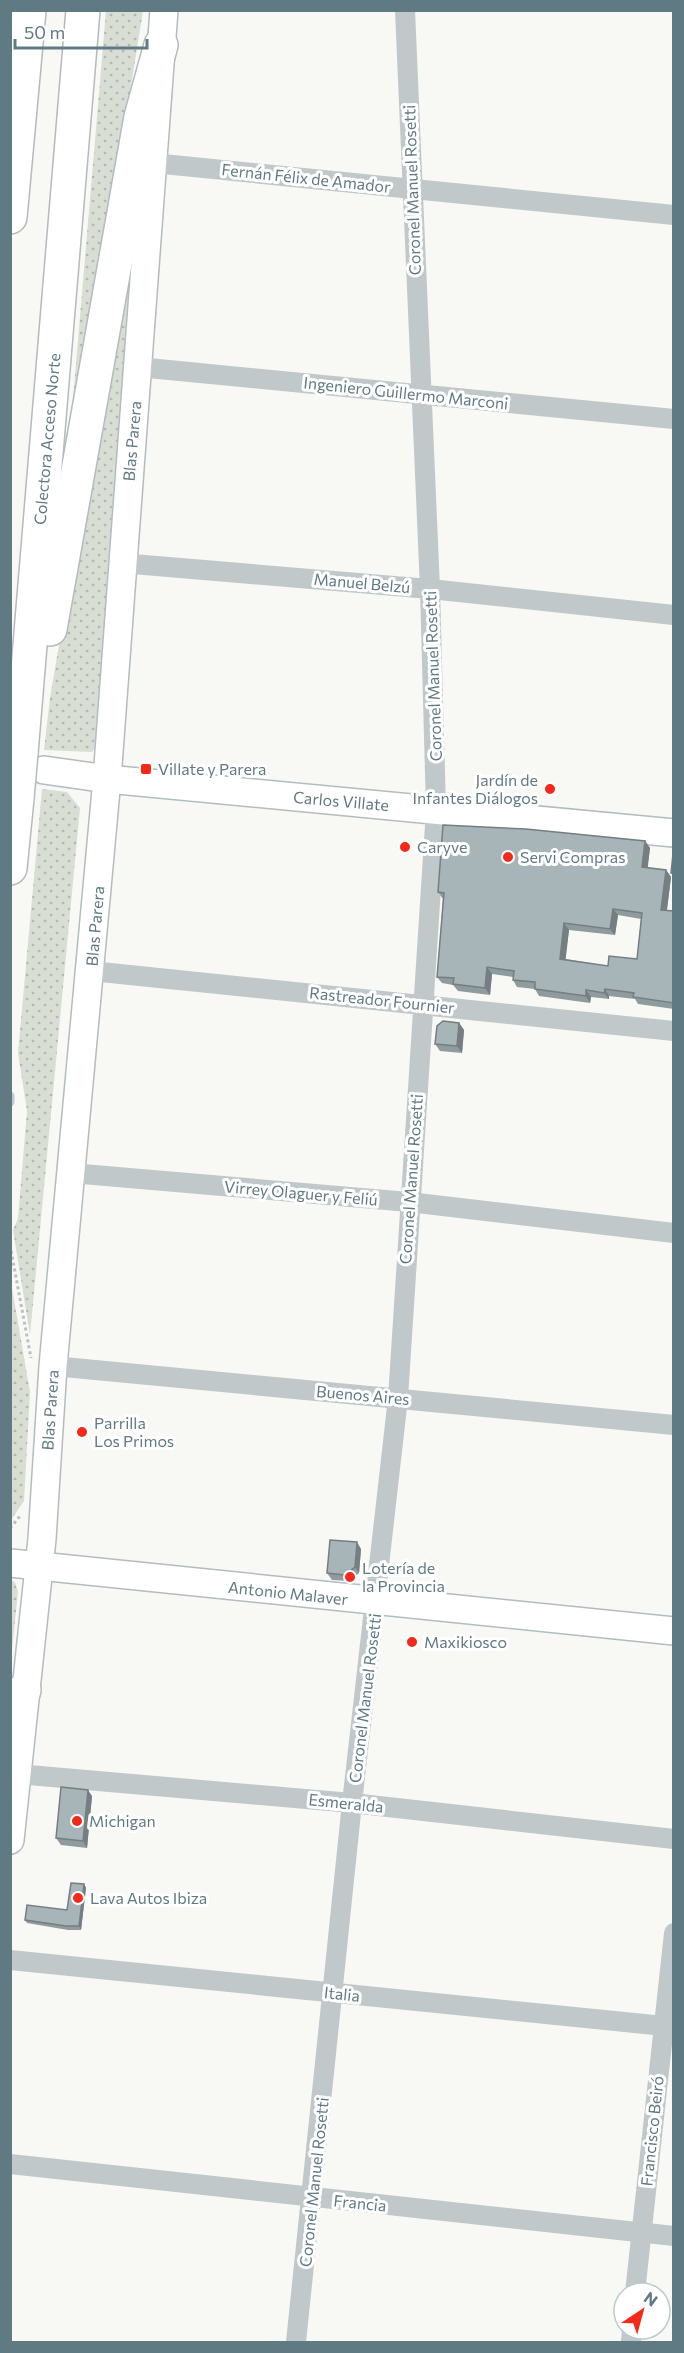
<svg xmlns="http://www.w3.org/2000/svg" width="684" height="2353" font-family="Commissioner,sans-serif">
	<defs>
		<pattern id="grass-dots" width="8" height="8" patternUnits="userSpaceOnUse" patternTransform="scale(1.5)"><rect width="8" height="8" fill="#d9ded4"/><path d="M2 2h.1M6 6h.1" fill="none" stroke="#b3b9b1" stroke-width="1.8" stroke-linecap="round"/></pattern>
	</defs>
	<rect width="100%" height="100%" fill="#f8f8f5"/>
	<g fill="url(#grass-dots)">
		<path d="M106 11H143L65 493Z"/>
		<path d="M133 237 98 745 92 752 44 750 50 698 71 574Z"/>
		<path d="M42 789 67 792 80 808 30 1335 13 1230 18 1218 27 1111 18 1053Z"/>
		<path d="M11 1282 30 1392 24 1501 11 1520Z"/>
		<path d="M11 1580 15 1582 18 1592 11 1659Z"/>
	</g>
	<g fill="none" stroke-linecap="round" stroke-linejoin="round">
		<g stroke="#b3bcbf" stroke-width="30">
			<g id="secondary">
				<path d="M44 770 107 779 674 833"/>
				<path d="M10 1563 674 1631"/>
				<path d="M10 1840 42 1539 53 1366 107 779 164 10"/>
			</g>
		</g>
		<g stroke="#b4babd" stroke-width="36">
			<g id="highway">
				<path d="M10 217 29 10"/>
				<path d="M50 629 141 117 161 45"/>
				<path d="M21 753 83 10"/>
				<path d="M10 868 17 798"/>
				<path d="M10 1732 24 1690"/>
			</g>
		</g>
		<g stroke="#bbc0c2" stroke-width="3" stroke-dasharray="3 3" stroke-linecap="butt">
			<path d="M10 1245 31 1358"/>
			<path d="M10 1528 21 1515"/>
		</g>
		<path stroke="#c0c8ca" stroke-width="9" d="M10 1096V1102"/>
		<g stroke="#c0c8ca" stroke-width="20">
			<path d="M153 163 674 215"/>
			<path d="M138 367 674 419"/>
			<path d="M121 563 430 589 674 615"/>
			<path d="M91 971 674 1031"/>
			<path d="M71 1173 409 1202 674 1233"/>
			<path d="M53 1366 674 1425"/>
			<path d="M17 1774 352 1803 674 1839"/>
			<path d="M10 1960 674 2027"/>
			<path d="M10 2164 674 2236"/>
			<path d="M635 2293 674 1933"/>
			<path d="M296 2342 352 1803 398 1398 436 810 430 589 405 10"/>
			<path d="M631 2342 632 2329"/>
		</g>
		<use href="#secondary" stroke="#fff" stroke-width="27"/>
		<use href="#highway" stroke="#fff" stroke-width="33"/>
		<g stroke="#b4babd" stroke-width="36" stroke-linecap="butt">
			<path id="highway-bridge" d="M17 798 21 753"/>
		</g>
		<use href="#highway-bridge" stroke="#fff" stroke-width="33"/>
	</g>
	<g fill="#909b9e" fill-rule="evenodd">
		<path d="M645 841 650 848 647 868 666 870 671 877 667 910 674 911V1009L638 1004 635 999 609 996V999L591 997 590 1003 539 996 535 989 517 987 513 980V977L492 974 490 995 458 991 453 985 442 983 437 977 443 899 438 892ZM618 915 641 919 637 959 608 966 565 959 569 930 615 935Z"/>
		<path d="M459 1023 464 1030 462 1053 440 1051 435 1044Z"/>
		<path d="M361 1549 359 1573 350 1581 332 1580 327 1573Z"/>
		<path d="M92 1796 87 1848 61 1845 56 1838Z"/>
		<path d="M84 1884 86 1888 81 1930H68L27 1923 25 1920 67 1910Z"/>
	</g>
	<g fill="#757e81">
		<path d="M645 841 650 848 647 874 642 867Z"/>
		<path d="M666 870 671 877 666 917 661 910Z"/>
		<path d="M613 909 618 915 615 935 610 929Z"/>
		<path d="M564 923 569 930 565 965 560 959Z"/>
		<path d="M487 967 492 974 490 995 485 988Z"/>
		<path d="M605 989 609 996V999L604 993Z"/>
		<path d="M586 990 591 997 590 1003 586 996Z"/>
		<path d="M459 1023 464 1030 462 1053 457 1046Z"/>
		<path d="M357 1542 361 1549 359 1573 355 1567Z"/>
		<path d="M88 1790 92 1796 87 1848 83 1841Z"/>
		<path d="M84 1884 86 1888 81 1930 79 1926Z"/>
	</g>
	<g fill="#a7b4b8" stroke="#757e81" stroke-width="1.5" fill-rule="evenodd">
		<path d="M443 825 526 829 645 841 642 867 666 870 661 910 674 911V1003L633 997 634 993 605 989 604 993 586 990V996L535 989V982L513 980 514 971 487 967 485 988 453 984 454 978 437 977 444 893 438 892ZM613 909 642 913 637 959 609 956 608 966 560 959 564 923 610 929Z"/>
		<path d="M674 844V874L671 873Z"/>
		<path d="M443 1021 459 1023 457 1046 435 1044 437 1026Z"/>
		<path d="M330 1540 357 1542 355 1567 345 1575 327 1573Z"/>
		<path d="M61 1787 88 1790 83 1841 56 1838Z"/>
		<path d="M71 1883 84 1884 79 1926H66L25 1920 27 1905 67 1910Z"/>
	</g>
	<g fill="#f4291a" stroke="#fff" stroke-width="2">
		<rect x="140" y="763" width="12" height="12" rx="3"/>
		<circle cx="550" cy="789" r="6"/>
		<circle cx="405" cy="847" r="6"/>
		<circle cx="508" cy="857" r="6"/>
		<circle cx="82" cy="1432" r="6"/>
		<circle cx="350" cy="1577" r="6"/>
		<circle cx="412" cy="1642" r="6"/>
		<circle cx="77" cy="1821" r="6"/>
		<circle cx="78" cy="1898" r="6"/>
	</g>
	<g text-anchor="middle" stroke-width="6" stroke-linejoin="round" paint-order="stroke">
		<g font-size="16" fill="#607a83" stroke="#fff">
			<text transform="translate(306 178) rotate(6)" y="6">Fernán Félix de Amador</text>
			<text transform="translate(412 190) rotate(-92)" y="6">Coronel Manuel Rosetti</text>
			<text transform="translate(406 393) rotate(6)" y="6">Ingeniero Guillermo Marconi</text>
			<text transform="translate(47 439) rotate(-85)" y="6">Colectora Acceso Norte</text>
			<text transform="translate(132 441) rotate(-85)" y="6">Blas Parera</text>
			<text transform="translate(362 583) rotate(5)" y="6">Manuel Belzú</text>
			<text transform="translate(433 676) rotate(-92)" y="6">Coronel Manuel Rosetti</text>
			<text transform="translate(341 801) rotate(5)" y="6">Carlos Villate</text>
			<text transform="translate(95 926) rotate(-85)" y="6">Blas Parera</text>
			<text transform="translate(382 1000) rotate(6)" y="6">Rastreador Fournier</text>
			<text transform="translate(411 1179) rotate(-86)" y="6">Coronel Manuel Rosetti</text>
			<text transform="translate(301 1193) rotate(5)" y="6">Virrey Olaguer y Feliú</text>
			<text transform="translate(363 1395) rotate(5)" y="6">Buenos Aires</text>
			<text transform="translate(50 1410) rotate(-86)" y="6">Blas Parera</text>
			<text transform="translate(288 1593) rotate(6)" y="6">Antonio Malaver</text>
			<text transform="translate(365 1698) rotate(-83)" y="6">Coronel Manuel Rosetti</text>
			<text transform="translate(346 1803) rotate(6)" y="6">Esmeralda</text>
			<text transform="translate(342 1994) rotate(6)" y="6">Italia</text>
			<text transform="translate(652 2131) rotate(-84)" y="6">Francisco Beiró</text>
			<text transform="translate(314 2182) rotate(-84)" y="6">Coronel Manuel Rosetti</text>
			<text transform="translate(360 2203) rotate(6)" y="6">Francia</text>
		</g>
		<g font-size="16" fill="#607a83" stroke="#fff" text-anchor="start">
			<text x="158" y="775">Villate y Parera</text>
			<text x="538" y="786" text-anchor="end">Jardín de<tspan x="538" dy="18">Infantes Diálogos</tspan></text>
			<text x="417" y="853">Caryve</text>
			<text x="520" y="863">Servi Compras</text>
			<text x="94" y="1429">Parrilla<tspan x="94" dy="18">Los Primos</tspan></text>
			<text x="362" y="1574">Lotería de<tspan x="362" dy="18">la Provincia</tspan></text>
			<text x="424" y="1648">Maxikiosco</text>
			<text x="89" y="1827">Michigan</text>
			<text x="90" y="1904">Lava Autos Ibiza</text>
		</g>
	</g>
	<rect width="684" height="2353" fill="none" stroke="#607a83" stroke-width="24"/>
	<g transform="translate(642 2311) rotate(36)"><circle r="28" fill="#ffffff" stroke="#bfcacd" stroke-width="1.5"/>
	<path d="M0-4.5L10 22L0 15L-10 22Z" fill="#f4291a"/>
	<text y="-9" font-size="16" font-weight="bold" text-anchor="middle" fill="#607a83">N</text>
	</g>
	<path d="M15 39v9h132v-9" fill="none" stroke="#607a83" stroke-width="3"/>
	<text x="24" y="39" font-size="18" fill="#607a83" stroke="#ffffff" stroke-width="4.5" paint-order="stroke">50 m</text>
</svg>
